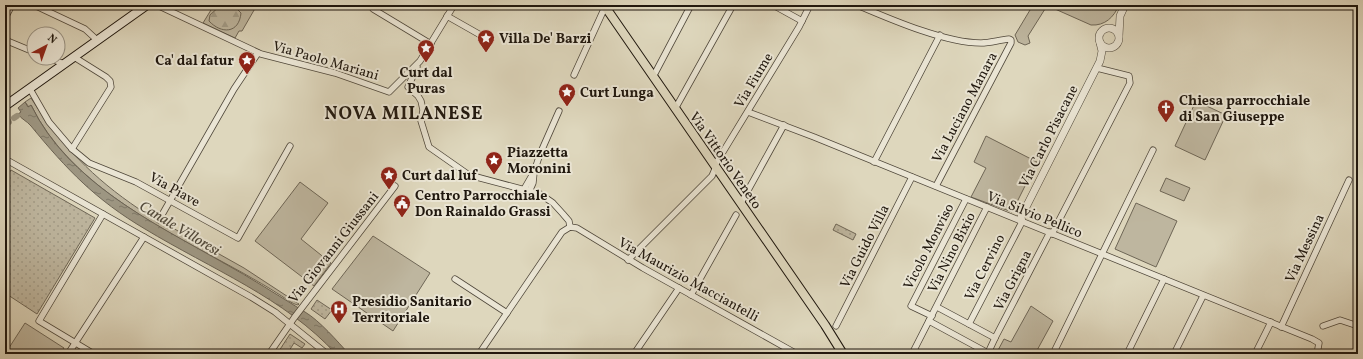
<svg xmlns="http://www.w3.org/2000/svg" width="1363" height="359" font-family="Vollkorn,serif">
	<defs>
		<pattern id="forest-firs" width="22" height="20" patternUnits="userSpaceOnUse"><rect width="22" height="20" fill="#beb69f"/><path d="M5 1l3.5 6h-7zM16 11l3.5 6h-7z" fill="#a39c88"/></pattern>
		<pattern id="garden-dots" width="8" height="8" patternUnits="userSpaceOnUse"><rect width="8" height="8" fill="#beb69f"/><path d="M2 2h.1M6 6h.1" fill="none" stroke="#a39c88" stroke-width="1.8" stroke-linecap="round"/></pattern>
		<pattern id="water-ripples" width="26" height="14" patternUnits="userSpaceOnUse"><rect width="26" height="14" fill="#9d9682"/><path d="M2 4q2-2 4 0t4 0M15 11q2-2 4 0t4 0" fill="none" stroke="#7f7969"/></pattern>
	</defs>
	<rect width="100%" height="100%" fill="#ded7bd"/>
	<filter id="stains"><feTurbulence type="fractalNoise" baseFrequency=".005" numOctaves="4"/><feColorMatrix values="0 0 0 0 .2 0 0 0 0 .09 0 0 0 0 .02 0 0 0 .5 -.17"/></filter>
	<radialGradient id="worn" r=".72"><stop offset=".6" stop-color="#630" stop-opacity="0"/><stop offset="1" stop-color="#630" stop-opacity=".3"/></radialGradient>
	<g fill="#beb69f" stroke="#6e6656">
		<path d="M214 5H257L242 31H239L235 38 203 23Z"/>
		<path d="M1033 5H1042L1045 9 1028 36 1030 43 1025 45 1018 42 1015 35Z"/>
		<path d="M1046 5H1119C1114 17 1105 26 1091 25Z"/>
		<path d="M31 98C61 145 93 178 139 209L244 268 299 304 298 305C292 304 285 298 280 295 268 287 255 280 243 273 167 231 71 187 31 105L29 107 25 102Z"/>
		<path d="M1196 101 1226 115 1205 160 1175 146Z"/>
		<path d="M986 136 1037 162 1012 212 971 197 986 168 974 162Z"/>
		<path d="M1166 178 1190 188 1184 201 1160 191Z"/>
		<path d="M300 182 328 203 301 239 331 263 314 286 255 241Z"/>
		<path d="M1136 203 1177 221 1156 267 1115 249Z"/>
		<path d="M373 236 430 273 393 331 332 289Z"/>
		<path d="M1031 306 1053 321 1035 354H996L1004 339 1011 342Z"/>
		<path d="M25 323 64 348 60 354H5Z"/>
	</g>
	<path fill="url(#forest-firs)" stroke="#6e6656" d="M221 5H233L241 13C239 34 221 34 209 21L210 15Z"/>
	<g fill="url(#garden-dots)" stroke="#6e6656">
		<path d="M11 170 95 218 37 314 5 293V179Z"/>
		<path d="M836 224 856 234 853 240 833 230Z"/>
		<path d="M317 300 332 310 325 319 311 309Z"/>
		<path d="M290 334 305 344 302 348 294 343 287 354H277Z"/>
	</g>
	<path fill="url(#water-ripples)" stroke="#6b6354" d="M25 102 28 107 31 105C68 182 152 222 222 262 251 278 279 296 305 312 320 321 337 341 349 354H336C285 298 211 269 145 229 96 200 67 170 31 126 27 121 21 119 18 114L21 112 18 108Z"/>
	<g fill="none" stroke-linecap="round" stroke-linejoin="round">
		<g stroke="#9d9682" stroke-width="6">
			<path d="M14 118 17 116"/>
			<path d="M5 124 9 122"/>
		</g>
		<g stroke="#4f473a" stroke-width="7">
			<g id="minor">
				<path d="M34 5 85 29 97 40"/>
				<path d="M157 5 261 54 335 73 389 92 420 61 454 5"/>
				<path d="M371 5 373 9 431 44"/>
				<path d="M773 5 802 21"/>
				<path d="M857 5C890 19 945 43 981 43 990 43 999 40 1009 39L1011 40V43L936 186"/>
				<path d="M447 16 484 37"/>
				<path d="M5 18 12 5"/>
				<path d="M5 40 34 52"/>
				<path d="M49 58 64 64"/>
				<path d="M417 67 408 87 418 96 421 101 423 110 421 121 429 147 469 175 540 194 553 203 563 214 569 221 570 227"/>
				<path d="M574 75 605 7"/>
				<path d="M653 77 691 5"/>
				<path d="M30 89 49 122 72 149 89 163 136 182 238 238 290 146"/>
				<path d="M675 109 733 5"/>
				<path d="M748 112 814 137 1312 339 1319 343 1317 354"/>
				<path d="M72 149 111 87 110 81 106 77 74 57"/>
				<path d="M5 159 251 297 275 312 327 354"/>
				<path d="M874 162 940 35"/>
				<path d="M523 191 534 172 540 154 559 111"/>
				<path d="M529 192 533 183 534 173"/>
				<path d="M741 203 784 125"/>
				<path d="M159 220 234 89 258 53"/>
				<path d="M570 227 577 228 643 268 797 354"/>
				<path d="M1052 234 1130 83 1129 76 1097 68"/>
				<path d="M628 260 712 176 715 169V165L799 27 810 5"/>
				<path d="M455 279 507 313"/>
				<path d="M691 295 736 215"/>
				<path d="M932 316 911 306 966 199"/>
				<path d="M929 321 988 353 995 338 937 307"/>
				<path d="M969 324 1022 222"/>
				<path d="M836 326 912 177"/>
				<path d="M1323 326 1340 320 1358 326"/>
				<path d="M1281 327 1349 180"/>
				<path d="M995 338 1050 232"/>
				<path d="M68 354 144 237"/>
				<path d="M94 354 39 321 103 214"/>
				<path d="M269 354 294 318 395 186"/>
				<path d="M479 354 562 232 570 227"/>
				<path d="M634 354 679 288"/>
				<path d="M912 354 987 207"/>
				<path d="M1053 354 1153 150"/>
				<path d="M1127 354 1164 279"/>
				<path d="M1174 354 1203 296"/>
				<path d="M1255 354 1271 322"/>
			</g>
		</g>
		<g stroke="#4f473a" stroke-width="8">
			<g id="tertiary">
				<circle cx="1109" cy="38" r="10"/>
				<path d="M1119 36 1120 16 1125 5"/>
				<path d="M1022 222 1021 217 1100 61 1102 51 1100 43"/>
			</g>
		</g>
		<g stroke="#1f170e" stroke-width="10">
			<path id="secondary" d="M5 106 147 5"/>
		</g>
		<g stroke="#1f170e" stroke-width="10">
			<path id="primary" d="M604 5 825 325 843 354"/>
		</g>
		<use href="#minor" stroke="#eae5d4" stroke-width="5.5"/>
		<use href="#tertiary" stroke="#eae5d4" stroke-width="7"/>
		<use href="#secondary" stroke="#eae5d4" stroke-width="8"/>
		<use href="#primary" stroke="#ded7bd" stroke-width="8"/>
	</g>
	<defs>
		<g id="sight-pin" transform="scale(0.9)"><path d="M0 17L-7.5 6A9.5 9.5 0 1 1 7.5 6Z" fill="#8f2418" stroke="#eae5d4"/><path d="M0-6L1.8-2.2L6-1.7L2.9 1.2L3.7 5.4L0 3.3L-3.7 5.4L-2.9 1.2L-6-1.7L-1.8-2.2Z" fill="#fff"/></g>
		<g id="church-pin" transform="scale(0.9)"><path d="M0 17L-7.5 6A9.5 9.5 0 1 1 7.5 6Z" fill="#8f2418" stroke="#eae5d4"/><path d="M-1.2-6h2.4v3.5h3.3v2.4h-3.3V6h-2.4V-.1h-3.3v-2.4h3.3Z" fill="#fff"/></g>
		<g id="civic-pin" transform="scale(0.9)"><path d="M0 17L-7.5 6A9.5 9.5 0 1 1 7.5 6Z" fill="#8f2418" stroke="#eae5d4"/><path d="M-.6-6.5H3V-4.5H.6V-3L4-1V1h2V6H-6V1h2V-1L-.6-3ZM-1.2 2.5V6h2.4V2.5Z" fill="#fff"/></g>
		<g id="hospital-pin" transform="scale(0.9)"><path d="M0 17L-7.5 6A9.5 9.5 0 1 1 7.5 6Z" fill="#8f2418" stroke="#eae5d4"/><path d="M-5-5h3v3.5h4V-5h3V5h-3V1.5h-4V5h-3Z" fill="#fff"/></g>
	</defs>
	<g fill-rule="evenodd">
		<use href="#sight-pin" x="486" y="38"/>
		<use href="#sight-pin" x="426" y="48"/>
		<use href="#sight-pin" x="247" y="60"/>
		<use href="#sight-pin" x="567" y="92"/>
		<use href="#church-pin" x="1166" y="108"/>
		<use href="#sight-pin" x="494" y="160"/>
		<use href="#sight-pin" x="389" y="175"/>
		<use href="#civic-pin" x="402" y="203"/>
		<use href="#hospital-pin" x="339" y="309"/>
	</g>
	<g text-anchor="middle" stroke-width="4" stroke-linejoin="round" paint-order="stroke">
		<g font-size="14" font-weight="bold" fill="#1f170e" stroke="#eae5d4" text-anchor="start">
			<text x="499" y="43">Villa De' Barzi</text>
			<text x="234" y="65" text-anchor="end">Ca' dal fatur</text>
			<text x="426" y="77" text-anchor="middle">Curt dal<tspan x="426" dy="16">Puras</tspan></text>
			<text x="580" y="97">Curt Lunga</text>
			<text x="1179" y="105">Chiesa parrocchiale<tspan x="1179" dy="16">di San Giuseppe</tspan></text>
			<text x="507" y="157">Piazzetta<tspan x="507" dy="16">Moronini</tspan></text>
			<text x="402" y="180">Curt dal luf</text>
			<text x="415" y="200">Centro Parrocchiale<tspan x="415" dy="16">Don Rainaldo Grassi</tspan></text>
			<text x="352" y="306">Presidio Sanitario<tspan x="352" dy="16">Territoriale</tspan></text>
		</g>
		<g font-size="14" fill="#1f170e" stroke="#eae5d4">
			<text transform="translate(326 60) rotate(16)" y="5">Via Paolo Mariani</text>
			<text transform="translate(753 80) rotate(-59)" y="5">Via Fiume</text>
			<text transform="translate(964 107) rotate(-62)" y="5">Via Luciano Manara</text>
			<text transform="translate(1048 136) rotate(-63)" y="5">Via Carlo Pisacane</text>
			<text transform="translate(726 160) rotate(55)" y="5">Via Vittorio Veneto</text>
			<text transform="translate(175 189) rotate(29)" y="5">Via Piave</text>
			<text transform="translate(1035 214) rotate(22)" y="5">Via Silvio Pellico</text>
			<text transform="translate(864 246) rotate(-63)" y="5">Via Guido Villa</text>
			<text transform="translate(928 246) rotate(-63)" y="5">Vicolo Monviso</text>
			<text transform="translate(333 247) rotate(-52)" y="5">Via Giovanni Giussani</text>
			<text transform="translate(1304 248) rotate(-65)" y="5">Via Messina</text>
			<text transform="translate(951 252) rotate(-63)" y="5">Via Nino Bixio</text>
			<text transform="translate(984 267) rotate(-63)" y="5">Via Cervino</text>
			<text transform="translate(689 279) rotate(29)" y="5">Via Maurizio Macciantelli</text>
			<text transform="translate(1012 280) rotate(-63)" y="5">Via Grigna</text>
		</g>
		<g font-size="15" font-style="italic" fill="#514a3c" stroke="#eae5d4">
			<text transform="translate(180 228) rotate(31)" y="5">Canale Villoresi</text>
		</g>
		<g font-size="18" font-weight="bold" letter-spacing="1" fill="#1f170e" stroke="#eae5d4">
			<text x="404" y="119">NOVA MILANESE</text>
		</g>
	</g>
	<rect width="1363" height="359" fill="none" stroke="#ded7bd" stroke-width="20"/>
	<rect x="6" y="6" width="1351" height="347" fill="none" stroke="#1f170e" stroke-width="2"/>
	<rect x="10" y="10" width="1343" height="339" fill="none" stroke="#1f170e"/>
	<g transform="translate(46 46) rotate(41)"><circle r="19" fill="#eae5d4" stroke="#999385"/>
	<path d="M0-3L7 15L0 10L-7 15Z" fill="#8f2418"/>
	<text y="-6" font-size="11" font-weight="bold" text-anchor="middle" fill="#1f170e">N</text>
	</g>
	<rect width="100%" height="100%" filter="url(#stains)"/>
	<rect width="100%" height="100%" fill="url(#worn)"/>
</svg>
